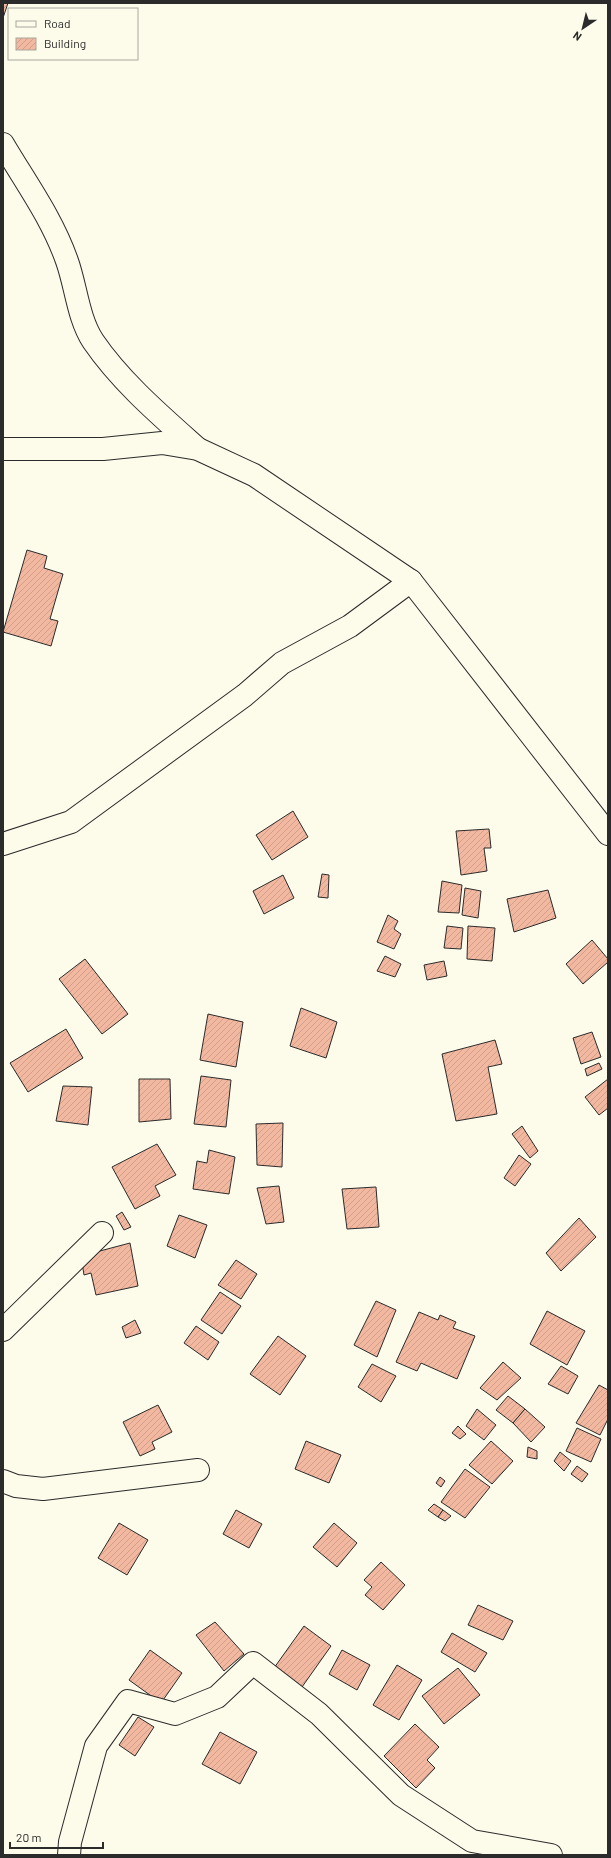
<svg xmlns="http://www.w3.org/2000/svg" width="611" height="1858" font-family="Barlow,sans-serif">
	<defs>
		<pattern id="building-hatch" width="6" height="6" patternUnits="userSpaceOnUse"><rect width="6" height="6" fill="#f2b8a0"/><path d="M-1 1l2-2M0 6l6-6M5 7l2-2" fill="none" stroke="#d09e8a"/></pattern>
	</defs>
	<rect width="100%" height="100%" fill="#fdfbea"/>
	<g fill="url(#building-hatch)" stroke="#2b2b2b">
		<path d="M3 3H8L3 18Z"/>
		<path d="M27 550 47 556 44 568 63 574 50 619 58 621 51 646 3 632Z"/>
		<path d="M293 811 308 837 272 860 256 835Z"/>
		<path d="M489 829 491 848H484L487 871 461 875 456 831Z"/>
		<path d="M322 874 329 875 328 898 318 897Z"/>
		<path d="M283 875 294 898 264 914 253 891Z"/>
		<path d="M442 881 462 885 459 913 438 912Z"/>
		<path d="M465 888 481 891 478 918 462 915Z"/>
		<path d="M548 890 556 918 514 932 507 899Z"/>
		<path d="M388 915 398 921 394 929 401 934 394 949 377 942Z"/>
		<path d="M447 926 463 928 461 949 444 948Z"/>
		<path d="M468 926 495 928 492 961 467 959Z"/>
		<path d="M592 940 608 959V962L583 984 566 964Z"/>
		<path d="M385 956 401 964 395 977 377 971Z"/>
		<path d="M85 959 128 1014 102 1034 59 979Z"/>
		<path d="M444 961 447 976 427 980 424 965Z"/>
		<path d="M301 1008 337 1022 326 1058 290 1046Z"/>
		<path d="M208 1014 243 1022 236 1067 200 1060Z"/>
		<path d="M66 1029 83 1058 28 1092 10 1063Z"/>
		<path d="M592 1032 601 1057 581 1064 573 1038Z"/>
		<path d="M495 1040 502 1064 488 1067 497 1114 456 1121 442 1054Z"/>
		<path d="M599 1063 602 1069 587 1076 585 1069Z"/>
		<path d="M201 1076 231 1080 226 1127 194 1124Z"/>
		<path d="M139 1079H170L171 1119 139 1122Z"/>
		<path d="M608 1079V1108L599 1115 585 1097Z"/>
		<path d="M63 1086 92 1087 88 1125 56 1121Z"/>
		<path d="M283 1123 282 1167 257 1165 256 1124Z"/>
		<path d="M522 1126 538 1151 530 1158 512 1134Z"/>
		<path d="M157 1144 176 1175 155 1186 160 1196 135 1209 112 1167Z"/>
		<path d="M209 1150 235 1157 229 1194 193 1189 197 1161 207 1163Z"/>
		<path d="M519 1155 531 1164 515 1186 504 1178Z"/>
		<path d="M279 1186 284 1222 266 1224 257 1188Z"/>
		<path d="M376 1187 379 1227 347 1229 342 1189Z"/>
		<path d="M122 1212 131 1227 124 1230 116 1216Z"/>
		<path d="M179 1215 207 1225 195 1258 167 1246Z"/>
		<path d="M579 1218 596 1237 561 1271 546 1253Z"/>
		<path d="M130 1243 138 1286 96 1295 91 1273 84 1275 81 1256Z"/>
		<path d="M236 1260 257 1274 241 1299 218 1285Z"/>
		<path d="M220 1292 241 1306 222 1334 201 1320Z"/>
		<path d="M376 1301 396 1310 377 1357 354 1345Z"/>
		<path d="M547 1311 585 1331 567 1365 530 1344Z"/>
		<path d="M419 1312 438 1320 440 1315 456 1322 453 1328 475 1336 457 1379 421 1363 417 1371 396 1362Z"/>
		<path d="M135 1320 141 1333 126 1338 122 1327Z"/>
		<path d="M196 1326 219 1342 208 1360 184 1343Z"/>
		<path d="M278 1336 306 1356 280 1395 250 1374Z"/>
		<path d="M503 1362 521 1378 497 1400 480 1388Z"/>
		<path d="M372 1364 396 1376 381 1402 358 1387Z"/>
		<path d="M561 1366 578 1376 568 1394 548 1384Z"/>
		<path d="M599 1385 608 1390V1419L600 1435 576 1423Z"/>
		<path d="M508 1396 525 1409 513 1423 496 1410Z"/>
		<path d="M158 1405 172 1432 152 1442 155 1449 140 1456 123 1422Z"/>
		<path d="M477 1409 496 1425 484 1440 466 1426Z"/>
		<path d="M525 1409 545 1427 531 1442 513 1423Z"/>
		<path d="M458 1426 466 1434 460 1439 452 1433Z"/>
		<path d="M577 1428 601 1439 591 1462 566 1451Z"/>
		<path d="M306 1441 341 1455 329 1483 295 1469Z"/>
		<path d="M491 1441 513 1461 492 1484 469 1465Z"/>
		<path d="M528 1447 537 1451V1459L527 1457Z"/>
		<path d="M560 1452 571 1461 564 1471 554 1461Z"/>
		<path d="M577 1466 588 1474 582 1482 571 1474Z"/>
		<path d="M465 1469 490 1487 465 1518 441 1502Z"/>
		<path d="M440 1477 445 1481 441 1487 436 1483Z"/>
		<path d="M434 1504 443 1510 438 1517 428 1510Z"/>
		<path d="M236 1510 262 1524 249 1548 223 1534Z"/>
		<path d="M443 1510 451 1516 445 1521 438 1517Z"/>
		<path d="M119 1523 148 1540 127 1575 98 1558Z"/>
		<path d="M334 1523 357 1543 337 1567 313 1547Z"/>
		<path d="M381 1562 405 1585 383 1610 365 1595 372 1587 364 1580Z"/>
		<path d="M478 1605 513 1621 503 1640 468 1625Z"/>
		<path d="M215 1622 244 1654 224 1671 196 1635Z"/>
		<path d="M304 1626 331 1646 302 1687 274 1668Z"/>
		<path d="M452 1633 487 1653 475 1672 441 1652Z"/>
		<path d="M150 1650 182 1673 161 1703 129 1680Z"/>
		<path d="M342 1650 370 1665 357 1690 329 1674Z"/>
		<path d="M397 1665 422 1680 399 1720 373 1705Z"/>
		<path d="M458 1668 480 1695 444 1724 422 1696Z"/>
		<path d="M138 1717 154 1727 135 1756 119 1745Z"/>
		<path d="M415 1724 439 1747 427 1760 435 1768 416 1788 384 1756Z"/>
		<path d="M220 1732 257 1752 240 1784 202 1764Z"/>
	</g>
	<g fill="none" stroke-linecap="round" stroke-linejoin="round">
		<g stroke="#2b2b2b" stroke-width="24">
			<g id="street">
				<path d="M3 144C26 183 52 218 67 261 76 286 78 318 93 341 121 382 161 416 198 449"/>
				<path d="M3 449H103L162 443 198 449 254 475 411 581 608 834"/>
				<path d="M3 844 71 822 245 695 282 663 350 626 411 581"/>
				<path d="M3 1330 102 1233"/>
				<path d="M3 1481 16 1486 43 1489 198 1470"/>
				<path d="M69 1855 70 1842 96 1746 128 1701 175 1714 217 1697 253 1663 319 1714 401 1795 472 1841 551 1855"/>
			</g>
		</g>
		<use href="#street" stroke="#fdfbea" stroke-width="22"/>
	</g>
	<rect width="611" height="1858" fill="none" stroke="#2b2b2b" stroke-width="8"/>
	<rect x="8" y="8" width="130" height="52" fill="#fdfbea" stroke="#a9a89e"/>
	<rect x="16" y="21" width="20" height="6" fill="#fdfbea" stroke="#a9a89e"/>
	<text x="44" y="28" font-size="12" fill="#2b2b2b">Road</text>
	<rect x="16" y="38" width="20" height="12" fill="url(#building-hatch)" stroke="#a9a89e"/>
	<text x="44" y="48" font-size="12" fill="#2b2b2b">Building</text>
	<g transform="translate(583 28) rotate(215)" stroke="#fdfbea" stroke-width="3" paint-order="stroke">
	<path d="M0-3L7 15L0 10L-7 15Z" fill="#2b2b2b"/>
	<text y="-6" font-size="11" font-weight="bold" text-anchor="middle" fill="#2b2b2b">N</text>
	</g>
	<path d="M10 1842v6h93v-6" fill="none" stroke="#2b2b2b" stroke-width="2"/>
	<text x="16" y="1842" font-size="12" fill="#2b2b2b" stroke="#fdfbea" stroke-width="3" paint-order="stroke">20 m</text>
</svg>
